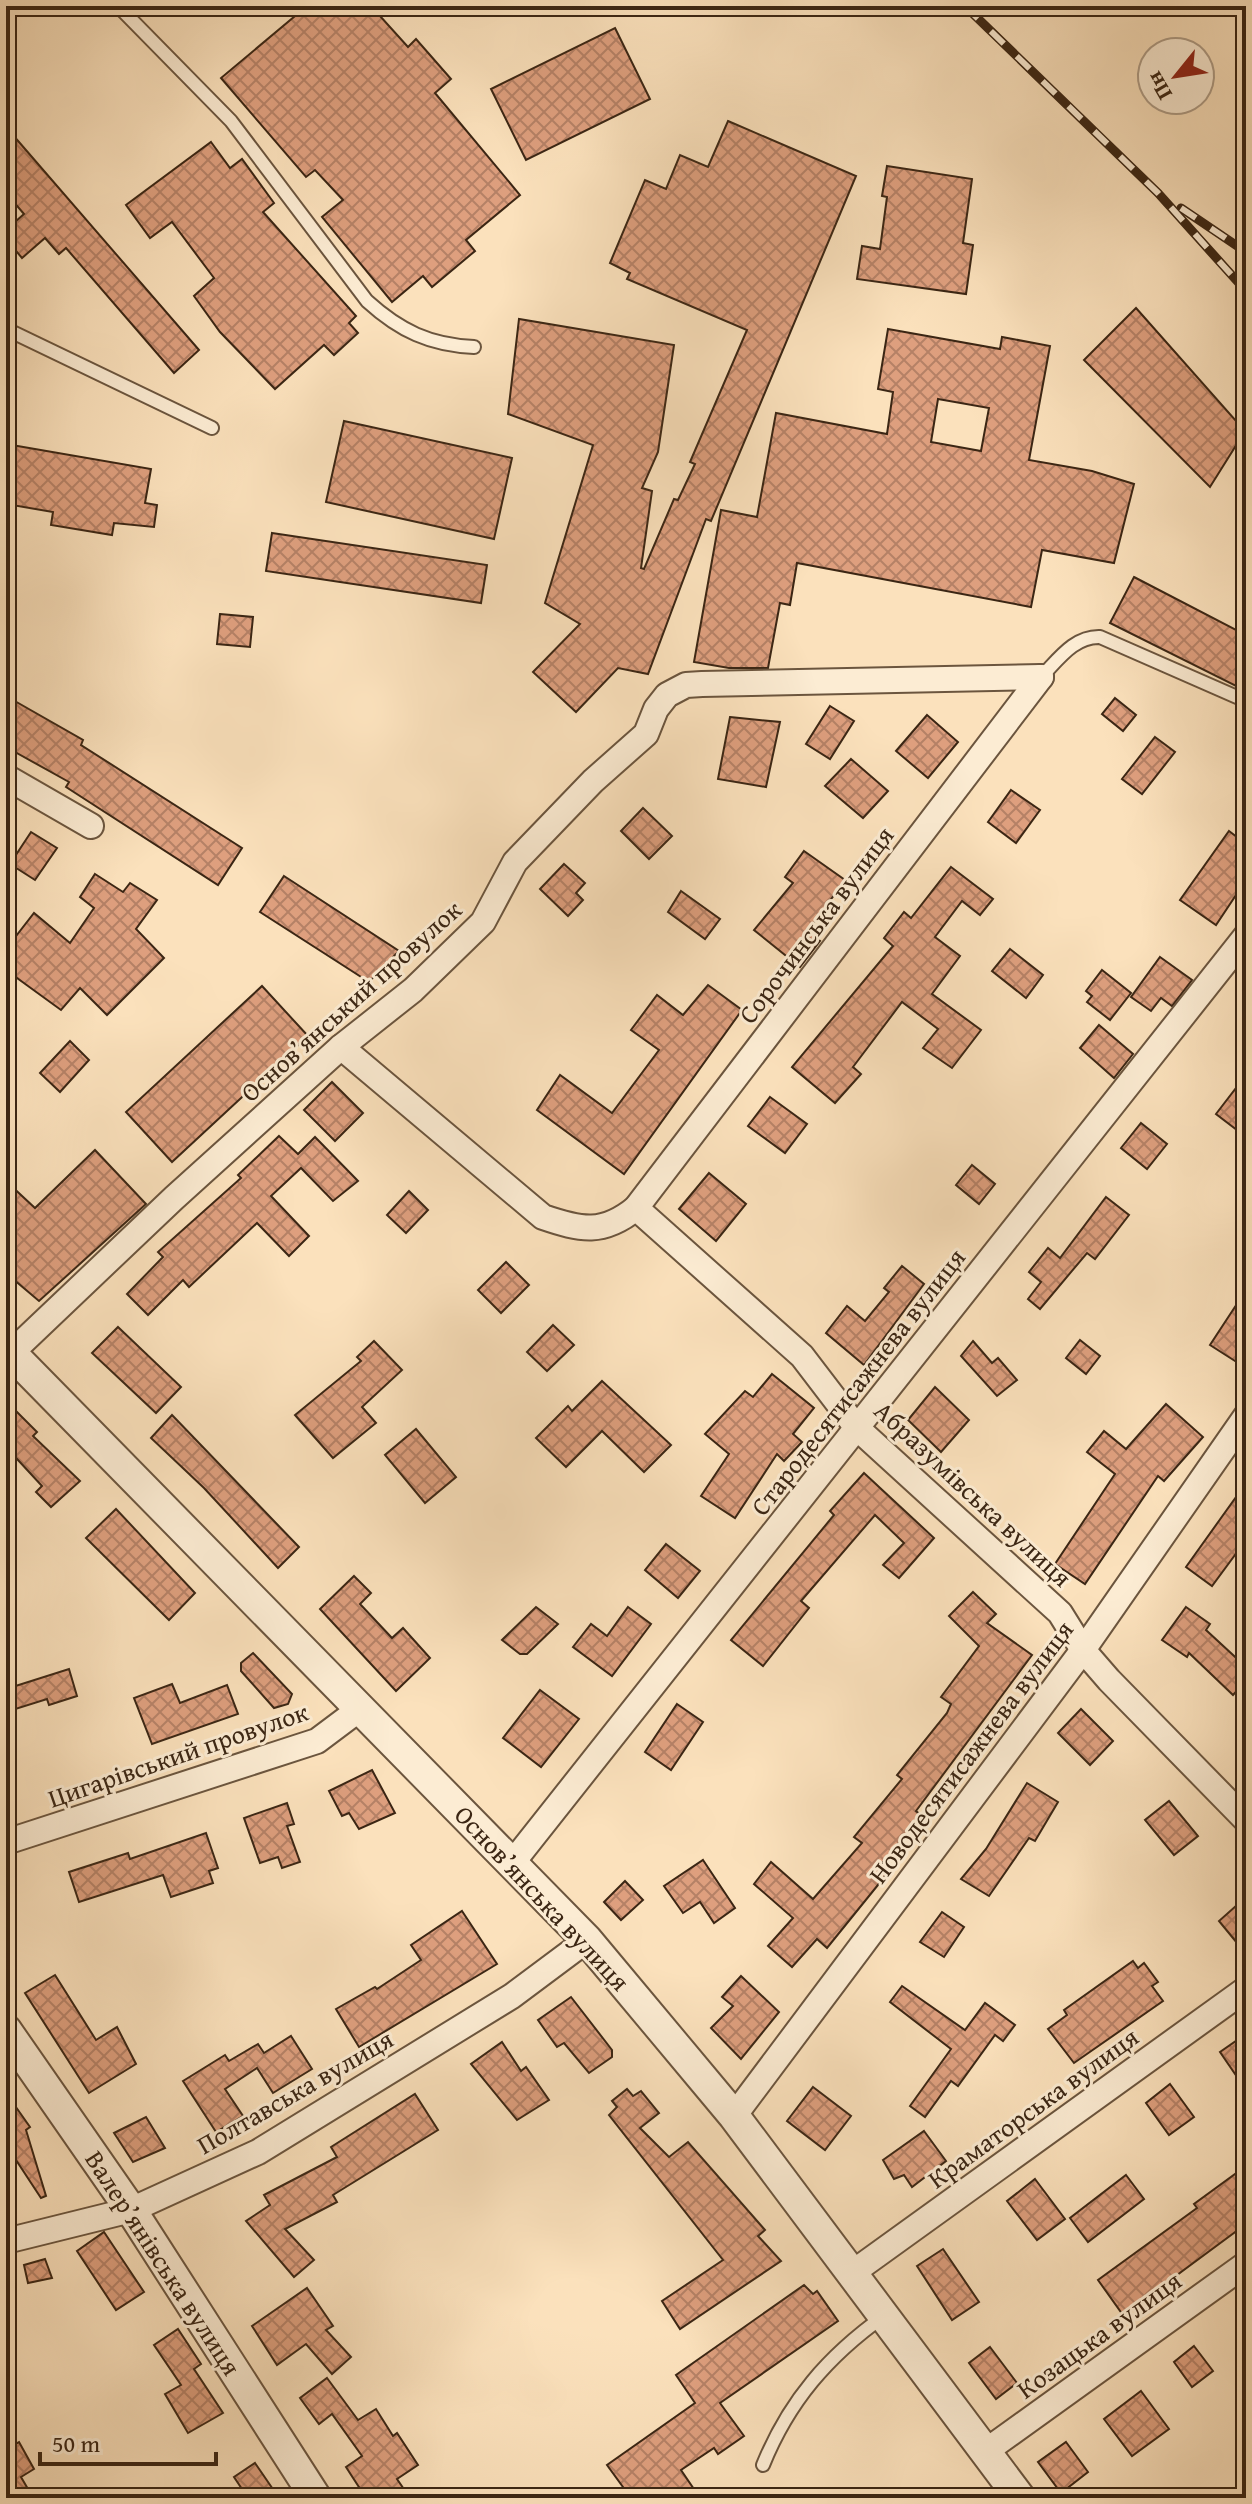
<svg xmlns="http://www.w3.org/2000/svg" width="1252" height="2504" font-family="'Gentium Book Plus',serif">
	<defs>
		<pattern id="building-cross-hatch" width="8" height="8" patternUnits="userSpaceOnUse" patternTransform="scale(2)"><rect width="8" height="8" fill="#de9f7e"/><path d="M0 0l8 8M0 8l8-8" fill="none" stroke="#b58166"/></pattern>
	</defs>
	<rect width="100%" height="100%" fill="#fbe1bc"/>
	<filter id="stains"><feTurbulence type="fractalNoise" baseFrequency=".0025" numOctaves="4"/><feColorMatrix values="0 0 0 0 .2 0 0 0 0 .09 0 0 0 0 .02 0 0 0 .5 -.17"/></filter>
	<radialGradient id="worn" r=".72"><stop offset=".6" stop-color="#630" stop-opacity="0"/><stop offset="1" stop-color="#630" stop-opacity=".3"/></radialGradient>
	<g fill="url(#building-cross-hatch)" stroke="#3b2614" stroke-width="2" fill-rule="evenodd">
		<path d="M307 6H371L408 47 416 39 451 79 435 93 520 195 466 240 475 251 432 287 423 276 392 302 322 217 343 200 315 170 306 177 221 78Z"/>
		<path d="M615 28 650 99 526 160 491 89Z"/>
		<path d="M728 121 856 176 711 521 706 519 648 674 618 668 576 712 533 672 580 624 545 603 593 445 508 414 519 319 674 345 658 452 642 488 652 491 641 568 644 569 674 499 678 500 695 464 690 462 747 330 627 279 630 273 610 263 645 180 666 189 680 155 708 167Z"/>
		<path d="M6 127 199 350 174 373 66 248 59 254 45 238 22 258 6 239V230L24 214 6 193Z"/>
		<path d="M211 142 230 168 242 159 274 203 263 212 356 316 349 323 358 333 334 355 324 345 275 389 220 332 194 296 214 278 172 222 150 238 126 205Z"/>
		<path d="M887 166 972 179 963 243 973 245 966 294 857 279 862 246 880 249 887 197 882 196Z"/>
		<path d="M1136 308 1245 431 1210 487 1084 360Z"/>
		<path d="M888 329 1000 349 1002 337 1050 346 1029 460 1092 471 1134 484 1114 563 1042 550 1031 607 797 563 790 605 780 603 768 668H729L694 662 721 510 757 517 776 413 887 434 893 392 878 389ZM938 399 989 408 981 451 931 442Z"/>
		<path d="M344 421 512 458 494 539 326 502Z"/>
		<path d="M6 444 151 469 145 503 157 505 154 527 114 523 112 535 51 525 53 512 6 504Z"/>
		<path d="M272 533 487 565 481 603 266 571Z"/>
		<path d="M1134 577 1246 635V691L1110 623Z"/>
		<path d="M220 614 253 617 250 647 217 644Z"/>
		<path d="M6 696 83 740 81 745 242 848 218 885 66 787 69 782 6 747Z"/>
		<path d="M1115 698 1136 715 1123 731 1102 714Z"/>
		<path d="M830 706 854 721 830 759 806 744Z"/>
		<path d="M927 715 958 742 928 778 896 751Z"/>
		<path d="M730 717 780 722 766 787 718 779Z"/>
		<path d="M1155 737 1175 752 1142 794 1122 779Z"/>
		<path d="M851 759 888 791 863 818 825 786Z"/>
		<path d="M1011 790 1040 810 1016 843 988 822Z"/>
		<path d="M643 808 672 836 649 859 621 831Z"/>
		<path d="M1229 831 1246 844V880L1216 925 1180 900Z"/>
		<path d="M31 832 57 848 35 880 10 864Z"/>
		<path d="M804 851 845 880 808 931 820 941 800 967 754 930 793 883 785 877Z"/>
		<path d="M564 864 585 883 576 893 583 900 568 916 540 889Z"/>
		<path d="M951 867 993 899 980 915 962 901 935 937 960 956 932 994 981 1030 952 1068 923 1048 938 1029 902 1002 853 1067 861 1074 835 1103 792 1067 893 946 884 938 904 912 911 918Z"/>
		<path d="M95 874 123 892 130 883 157 900 136 929 164 958 107 1015 80 988 61 1010 6 970V949L34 913 70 943 94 908 80 897Z"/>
		<path d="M284 876 399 951 369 982 260 912Z"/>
		<path d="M681 891 720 919 705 939 668 912Z"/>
		<path d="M1010 949 1043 975 1026 998 992 971Z"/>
		<path d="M1160 957 1192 980 1172 1006 1161 998 1151 1011 1131 997Z"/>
		<path d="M1102 970 1131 993 1110 1020 1087 1002 1092 996 1086 991Z"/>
		<path d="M708 985 742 1010 624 1174 537 1110 560 1075 612 1113 659 1050 631 1030 657 995 683 1015Z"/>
		<path d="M262 986 308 1036 172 1162 126 1112Z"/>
		<path d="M1099 1025 1133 1054 1114 1078 1080 1048Z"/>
		<path d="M70 1041 89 1060 60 1092 40 1073Z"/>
		<path d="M1246 1075V1137L1216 1114Z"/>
		<path d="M332 1082 363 1113 335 1141 304 1110Z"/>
		<path d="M770 1097 807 1124 785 1153 748 1126Z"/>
		<path d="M1141 1123 1167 1144 1147 1169 1121 1148Z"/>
		<path d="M279 1136 298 1154 315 1137 358 1181 333 1201 301 1168 271 1196 309 1236 289 1256 257 1223 189 1287 183 1280 148 1315 127 1294 163 1257 158 1252 241 1178 238 1175Z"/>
		<path d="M95 1150 146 1204 39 1301 6 1273V1181L35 1208Z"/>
		<path d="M972 1165 995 1184 979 1204 956 1185Z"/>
		<path d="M709 1173 746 1204 716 1241 679 1209Z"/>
		<path d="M409 1191 428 1210 406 1233 387 1215Z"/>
		<path d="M1106 1197 1129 1215 1095 1259 1087 1253 1040 1309 1028 1299 1041 1282 1029 1272 1048 1248 1060 1258Z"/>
		<path d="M506 1262 529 1285 501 1313 478 1290Z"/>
		<path d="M902 1266 924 1284 864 1365 826 1333 847 1306 865 1321 889 1292 884 1288Z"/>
		<path d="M1246 1290V1368L1210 1345Z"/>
		<path d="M553 1325 574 1345 547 1371 527 1352Z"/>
		<path d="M118 1327 181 1387 156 1413 92 1353Z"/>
		<path d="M1080 1340 1100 1356 1086 1374 1066 1358Z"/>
		<path d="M374 1341 402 1370 362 1407 376 1423 333 1458 295 1415 361 1361 357 1357Z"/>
		<path d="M973 1341 992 1363 998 1358 1017 1380 997 1396 961 1356Z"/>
		<path d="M772 1374 814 1408 793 1434 802 1442 784 1461 777 1454 735 1518 701 1496 729 1454 705 1434 745 1391 753 1397Z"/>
		<path d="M602 1381 671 1445 644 1472 602 1431 566 1467 536 1438 568 1406 572 1411Z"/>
		<path d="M935 1387 969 1420 941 1452 908 1420Z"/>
		<path d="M6 1401 37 1432 33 1436 80 1481 51 1507 36 1492 42 1486 6 1447Z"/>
		<path d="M1166 1404 1203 1437 1164 1481 1158 1476 1085 1584 1055 1564 1115 1474 1087 1452 1104 1431 1126 1449Z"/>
		<path d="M172 1415 299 1547 278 1568 204 1488 151 1438Z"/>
		<path d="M416 1429 456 1477 425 1503 385 1455Z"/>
		<path d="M864 1473 934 1538 899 1578 883 1565 904 1543 875 1515 801 1601 809 1608 763 1666 731 1640 834 1515 830 1511Z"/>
		<path d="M1246 1483V1540L1212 1586 1186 1567Z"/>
		<path d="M116 1509 195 1593 169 1620 86 1538Z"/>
		<path d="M666 1544 700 1571 678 1598 645 1570Z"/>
		<path d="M354 1576 371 1593 360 1604 392 1638 403 1628 430 1658 396 1691 320 1609Z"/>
		<path d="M973 1592 996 1614 987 1623 1032 1655 916 1811 922 1816 878 1868 886 1875 827 1948 817 1939 792 1967 768 1946 793 1918 754 1884 771 1862 813 1899 862 1843 854 1837 902 1779 897 1775 947 1713 951 1704 941 1697 979 1646 949 1616Z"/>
		<path d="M536 1607 558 1624 527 1654H520L502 1640Z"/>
		<path d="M628 1607 651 1624 612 1676 573 1647 591 1624 607 1636Z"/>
		<path d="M1186 1607 1210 1624 1206 1630 1246 1667V1681L1233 1695 1189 1653 1187 1657 1162 1640Z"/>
		<path d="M253 1653 292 1694 288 1704 274 1708 241 1671V1663Z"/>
		<path d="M69 1669 77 1696 49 1705 47 1699 6 1712V1689Z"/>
		<path d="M172 1684 180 1703 227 1685 238 1714 152 1744 134 1698Z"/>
		<path d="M540 1690 579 1719 541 1767 503 1738Z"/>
		<path d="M677 1704 703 1722 671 1770 645 1752Z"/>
		<path d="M1081 1709 1113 1741 1090 1765 1058 1733Z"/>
		<path d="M372 1770 395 1813 359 1829 349 1813 342 1816 329 1791Z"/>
		<path d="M1027 1783 1058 1802 1035 1841 1029 1838 989 1896 961 1879 986 1849Z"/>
		<path d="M1169 1801 1198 1836 1174 1855 1145 1820Z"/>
		<path d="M287 1803 294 1824 287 1826 300 1862 282 1868 278 1857 260 1863 244 1818Z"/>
		<path d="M206 1833 218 1868 209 1871 213 1883 171 1897 163 1875 79 1902 69 1872 128 1853 130 1859Z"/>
		<path d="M703 1860 735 1908 714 1923 700 1902 683 1913 664 1886Z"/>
		<path d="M625 1881 643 1900 621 1920 604 1902Z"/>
		<path d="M1246 1897V1954L1219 1921Z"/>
		<path d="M462 1911 497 1964 359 2047 336 2009 375 1987 377 1989 421 1960 411 1945Z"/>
		<path d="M942 1912 964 1927 944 1957 920 1942Z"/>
		<path d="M1133 1961 1138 1968 1144 1963 1158 1982 1152 1986 1163 2001 1074 2063 1048 2029 1067 2015 1064 2010Z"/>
		<path d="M55 1975 96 2040 117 2027 136 2064 89 2093 25 1993Z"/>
		<path d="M741 1976 779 2012 741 2059 711 2028 733 2006 722 1997Z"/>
		<path d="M902 1986 965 2030 985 2003 1015 2025 1003 2041 995 2035 958 2086 951 2081 925 2117 910 2106 951 2049 890 2002Z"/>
		<path d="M571 1997 612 2050V2057L589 2073 564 2043 557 2047 538 2020Z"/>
		<path d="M1246 2034V2090L1220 2052Z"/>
		<path d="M291 2036 312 2069 273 2093 257 2068 225 2089 243 2116 216 2132 183 2081 225 2055 229 2061 258 2044 264 2053Z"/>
		<path d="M502 2042 521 2071 526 2067 549 2100 517 2120 471 2064Z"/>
		<path d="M1170 2084 1194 2117 1169 2135 1146 2103Z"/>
		<path d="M813 2087 851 2116 825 2150 787 2121Z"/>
		<path d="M627 2089 633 2096 641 2091 659 2113 640 2128 669 2157 688 2142 765 2230 758 2236 781 2261 680 2329 662 2301 723 2260 609 2115 617 2107 612 2101Z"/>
		<path d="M6 2093 30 2127 26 2130 46 2196 41 2198 14 2157 6 2161Z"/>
		<path d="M415 2094 438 2130 333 2195 337 2202 285 2229 314 2260 294 2277 246 2221 270 2205 264 2195 337 2157 331 2147Z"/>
		<path d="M146 2117 165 2148 133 2162 114 2133Z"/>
		<path d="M924 2131 946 2161 912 2187 904 2175 894 2179 883 2160Z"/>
		<path d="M1246 2166V2224L1123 2315 1098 2280 1197 2208 1194 2204Z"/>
		<path d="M1126 2175 1144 2199 1088 2242 1070 2218Z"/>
		<path d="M1035 2179 1065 2219 1037 2240 1007 2201Z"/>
		<path d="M104 2232 144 2292 116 2310 77 2251Z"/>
		<path d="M943 2249 979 2302 952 2320 917 2266Z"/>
		<path d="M45 2259 52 2278 28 2283 24 2265Z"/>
		<path d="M804 2285 813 2294 817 2291 838 2321 720 2403 744 2436 718 2454 714 2448 681 2470 700 2498H631L607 2465 695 2403 676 2375Z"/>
		<path d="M307 2288 333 2326 326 2330 351 2357 332 2374 306 2344 277 2365 252 2326Z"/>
		<path d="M178 2329 201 2364 194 2369 223 2413 188 2433 165 2394 181 2385 154 2345Z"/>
		<path d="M1194 2346 1213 2371 1192 2387 1174 2362Z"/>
		<path d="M990 2347 1017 2383 996 2399 969 2363Z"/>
		<path d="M327 2378 358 2420 376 2409 393 2436 397 2433 418 2465 397 2479 410 2498H366L346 2467 362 2456 332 2414 319 2424 300 2398Z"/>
		<path d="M1141 2391 1169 2429 1132 2456 1104 2419Z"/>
		<path d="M19 2442 34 2469 21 2477 28 2489 6 2498V2449Z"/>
		<path d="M1066 2442 1088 2472 1061 2493 1038 2462Z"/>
		<path d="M255 2463 279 2498H248L234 2477Z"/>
	</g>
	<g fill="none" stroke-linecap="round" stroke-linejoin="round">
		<g stroke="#6b553e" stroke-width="16">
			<g id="service">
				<path d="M118 6 231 121 367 301C400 331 430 345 474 347"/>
				<path d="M6 329 212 428"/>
				<path d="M1041 677C1058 660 1074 636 1100 637L1246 701"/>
				<path d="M763 2465C789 2401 828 2356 884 2316"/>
			</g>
		</g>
		<g stroke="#6b553e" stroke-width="28">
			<g id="minor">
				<path d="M6 777 91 826"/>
				<path d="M341 1047 543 1217C581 1230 603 1235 636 1208L802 1356 857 1428 1060 1613 1083 1650 1109 1680 1246 1820"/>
				<path d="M636 1208 1041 677"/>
				<path d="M11 1353 174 1198 341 1047 413 990 483 922 515 862 593 781 646 734 656 709 667 695 686 685 702 684 1041 677"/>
				<path d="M6 1842 317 1741 361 1708"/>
				<path d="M513 1862 1246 936"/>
				<path d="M734 2116 1083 1650 1246 1416"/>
				<path d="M6 2241 131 2210 258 2152 512 1996 587 1940"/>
				<path d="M852 2273 1246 1989"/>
				<path d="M986 2451 1246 2264"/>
			</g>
		</g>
		<g stroke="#6b553e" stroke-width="34">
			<g id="tertiary">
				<path d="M6 1348 587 1940 734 2116 1020 2498"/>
				<path d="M6 2030 131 2210 316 2498"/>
			</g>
		</g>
		<use href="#service" stroke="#fcecd3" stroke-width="12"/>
		<use href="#minor" stroke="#fcecd3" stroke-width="24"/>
		<use href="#tertiary" stroke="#fcecd3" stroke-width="30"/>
		<g stroke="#3b2614" stroke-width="9">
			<g id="rail">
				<path d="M965 6 1158 193 1246 291"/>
				<path d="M1181 208 1246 252"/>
			</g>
		</g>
		<use href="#rail" stroke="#fcecd3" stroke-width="6" stroke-dasharray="18" stroke-linecap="butt"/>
	</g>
	<g text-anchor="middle" stroke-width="6" stroke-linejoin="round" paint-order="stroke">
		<g font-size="26" fill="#3b2614" stroke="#fcecd3">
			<text transform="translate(816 925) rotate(-53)" y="9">Сорочинська вулиця</text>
			<text transform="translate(351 1001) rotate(-42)" y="9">Основ’янський провулок</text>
			<text transform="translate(858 1382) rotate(-52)" y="9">Стародесятисажнева вулиця</text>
			<text transform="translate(973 1494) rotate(43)" y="9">Абразумівська вулиця</text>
			<text transform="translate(971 1752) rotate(-53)" y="9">Новодесятисажнева вулиця</text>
			<text transform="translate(178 1755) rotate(-19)" y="9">Цигарівський провулок</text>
			<text transform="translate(542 1898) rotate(47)" y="9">Основ’янська вулиця</text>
			<text transform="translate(295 2092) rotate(-30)" y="9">Полтавська вулиця</text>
			<text transform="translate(1033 2108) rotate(-36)" y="9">Краматорська вулиця</text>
			<text transform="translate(163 2263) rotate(57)" y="9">Валер’янівська вулиця</text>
			<text transform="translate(1099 2335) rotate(-36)" y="9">Козацька вулиця</text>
		</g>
	</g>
	<rect width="1252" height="2504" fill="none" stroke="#fbe1bc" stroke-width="32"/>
	<rect x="8" y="8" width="1236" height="2488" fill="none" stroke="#3b2614" stroke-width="4"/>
	<rect x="16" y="16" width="1220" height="2472" fill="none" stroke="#3b2614" stroke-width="2"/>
	<g transform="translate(1176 76) rotate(240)"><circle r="38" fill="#fcecd3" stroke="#af9d87" stroke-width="2"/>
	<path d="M0-6L14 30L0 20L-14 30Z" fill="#8f2418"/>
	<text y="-12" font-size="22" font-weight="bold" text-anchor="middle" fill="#3b2614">Пн</text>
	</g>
	<path d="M40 2452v12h176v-12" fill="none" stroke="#3b2614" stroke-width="4"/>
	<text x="52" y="2452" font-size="24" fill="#3b2614" stroke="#fcecd3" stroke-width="6" paint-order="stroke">50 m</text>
	<rect width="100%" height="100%" filter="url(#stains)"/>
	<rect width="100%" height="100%" fill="url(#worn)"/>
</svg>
